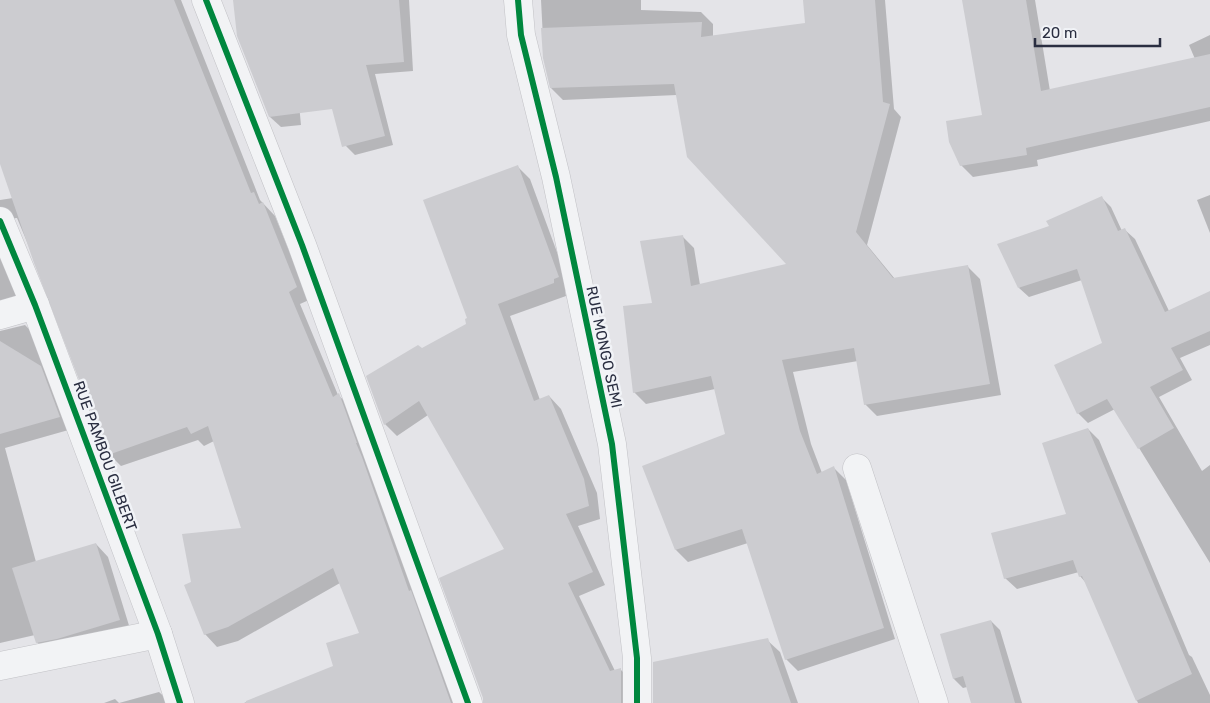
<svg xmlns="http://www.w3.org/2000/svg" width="1210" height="703" font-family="Rubik,sans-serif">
	<rect width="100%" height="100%" fill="#e4e4e8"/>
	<g fill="#0003">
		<path d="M76 0H181L260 200 275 216 309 300 300 304 338 395 351 407 458 703H244L335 667 361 634 340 583 238 641 217 647 205 634 193 583 243 529 214 441 204 446 198 440 121 466 109 454 51 299 17 218 6 219 0 224V200L13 198 0 161V43Z"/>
		<path d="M235 0H289L301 125 281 127 270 117Z"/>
		<path d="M340 0H409L413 71 375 74 393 145 355 155 346 146Z"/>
		<path d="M541 0H641V10L701 12 713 24V37L806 25 804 0H885L894 109 901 117 867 245 895 279 968 267 980 279 1001 395 877 416 865 404 858 361 793 372 811 444 822 473 834 468 846 480 895 639 798 671 786 659 748 543 688 562 676 550 644 467 726 435 715 389 646 404 634 392 653 304 682 236 694 248 700 285 788 265 677 95 563 100 551 88 544 58Z"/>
		<path d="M964 0H1035L1050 91 1195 59 1189 45 1210 35V121L1037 160 1038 166 973 177 961 165 983 116Z"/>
		<path d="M517 166 530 179 571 290 565 291 566 296 510 316 540 400 549 396 561 409 597 493 600 519 578 526 605 585 579 596 615 671 621 670 633 682V703H484L506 550 428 415 397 436 385 424 422 349 468 324Z"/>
		<path d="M1210 195V233L1197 200Z"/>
		<path d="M1102 198 1111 207 1122 231 1125 230 1135 239 1169 311 1210 318V345L1180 358 1192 380 1159 397 1202 471 1210 465V563L1115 409 1088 423 1078 413 1104 344 1082 280 1029 297 1019 288 1053 226Z"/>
		<path d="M0 246 25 307 0 319Z"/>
		<path d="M25 325 38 338 72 429 5 448 36 562 96 544 108 557 131 632 49 655 37 642 35 635 0 643V331Z"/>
		<path d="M1088 429 1099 440 1189 655 1192 657 1210 695V703H1138L1086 583 1080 576 1079 572 1017 589 1005 578 1068 515Z"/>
		<path d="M991 621 1000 630 1022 703H972L967 687 963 688 954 679 942 635Z"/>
		<path d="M767 640 780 652 798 703H654Z"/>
		<path d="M159 692 171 703H119Z"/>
		<path d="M115 699 119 703H104Z"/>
	</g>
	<g fill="#ccccd0">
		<path d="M0 0H174L251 193 254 192 259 204 263 202 297 287 289 292 333 397 339 393 357 443H356L362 457 409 591 411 590 451 703H246V701L333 666 326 643 359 633 333 568 228 627 204 635 184 585 191 582 182 534 241 528 208 426 191 434 187 427 108 455 34 263 0 164Z"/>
		<path d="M233 0H399L404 62 366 65 385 136 342 147 332 109 269 117 237 36Z"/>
		<path d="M803 0H875L883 102 890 104 856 232 893 278 968 265 990 384 864 405 854 348 782 360 800 431 817 474 834 466 884 628 785 660 742 529 675 550 642 466 725 434 711 376 633 393 623 306 652 303 640 241 683 235 691 286 786 264 687 157 674 84 550 88 543 58 541 28 702 22 701 37 805 23Z"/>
		<path d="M962 0H1026L1041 91 1210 54V107L1026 148 1027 155 960 166 949 142 946 121 982 115Z"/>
		<path d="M518 165 559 277 554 279V283L498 304 534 401 549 395 584 479 589 506 566 514 593 572 568 583 610 671 621 668V703H483V698L439 578 504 549 419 401 384 425 366 376 418 345 422 348 466 324 465 319 467 318 423 200Z"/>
		<path d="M1102 196 1118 231 1125 228 1165 312 1210 291V331L1171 348 1183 370 1150 387 1174 428 1138 449 1107 399 1077 414 1054 365 1102 343 1077 269 1018 288 997 244 1049 226 1046 221Z"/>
		<path d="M0 341 41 366 60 417 0 434Z"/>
		<path d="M1088 428 1192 674 1136 701 1082 576 1079 577 1073 560 1004 579 991 533 1066 514 1042 443Z"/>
		<path d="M96 543 120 620 57 639 36 643 12 568Z"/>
		<path d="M991 620 1015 703H971L963 676 953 679 940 634Z"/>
		<path d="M768 638 791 703H653V662Z"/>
	</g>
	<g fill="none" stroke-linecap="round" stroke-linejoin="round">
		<g stroke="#c2c2c6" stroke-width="29">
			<g id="street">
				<path d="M206 0 302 245 468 703"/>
				<path d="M518 0 521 35 556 177 612 444 637 658V703"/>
				<path d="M0 221 35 305 158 634 180 703"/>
				<path d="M0 315 35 305"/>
				<path d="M857 468 934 703"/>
				<path d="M0 666 158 634"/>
			</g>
		</g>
		<use href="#street" stroke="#f2f3f5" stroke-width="28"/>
		<g stroke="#f1f3f7" stroke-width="9">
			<g id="cycleway">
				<path d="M206 0 302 245 468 703"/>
				<path d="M518 0 521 35 556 177 612 444 637 658V703"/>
				<path d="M0 221 35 305 158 634 180 703"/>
			</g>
		</g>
		<use href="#cycleway" stroke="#00873e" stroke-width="6"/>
	</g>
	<g text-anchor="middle" stroke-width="5" stroke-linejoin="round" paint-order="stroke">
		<g font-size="15" fill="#2a2e41" stroke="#f1f3f7">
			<text transform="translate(604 347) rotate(78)" y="5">RUE MONGO SEMI</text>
			<text transform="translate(105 456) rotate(70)" y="5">RUE PAMBOU GILBERT</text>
		</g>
	</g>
	<path d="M1035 38v8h125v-8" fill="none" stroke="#2a2e41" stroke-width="2.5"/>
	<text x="1042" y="38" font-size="15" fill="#2a2e41" stroke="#f1f3f7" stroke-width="4" paint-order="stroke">20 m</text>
</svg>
